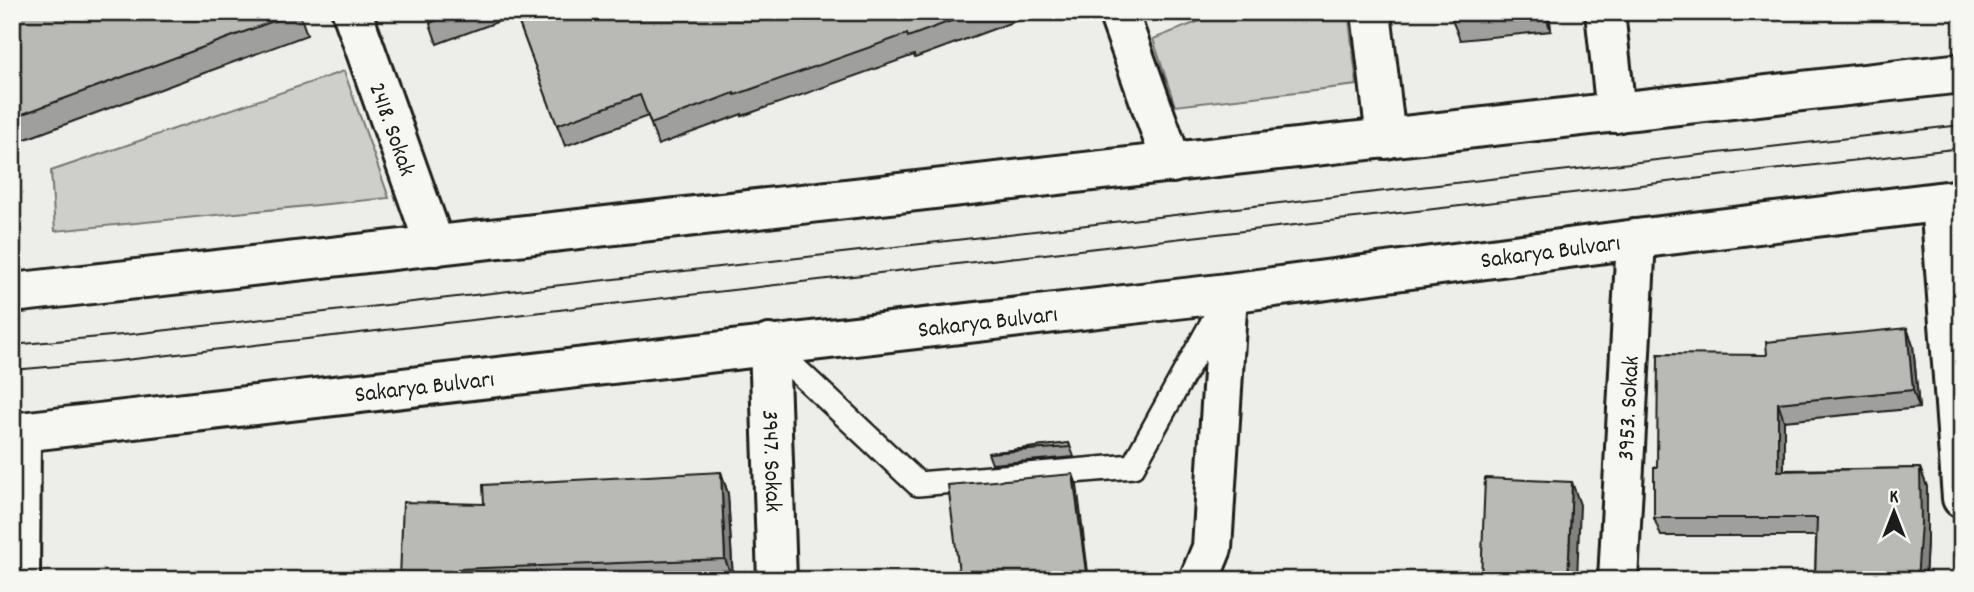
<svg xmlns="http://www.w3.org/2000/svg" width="1974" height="592" font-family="Dekko,sans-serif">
	<rect width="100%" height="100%" fill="#edede9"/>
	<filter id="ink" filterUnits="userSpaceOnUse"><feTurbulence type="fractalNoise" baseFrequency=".0143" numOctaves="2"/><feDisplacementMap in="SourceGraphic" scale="14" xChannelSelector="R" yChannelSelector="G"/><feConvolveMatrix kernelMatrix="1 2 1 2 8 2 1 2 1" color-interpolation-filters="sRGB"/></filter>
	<g filter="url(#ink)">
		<g fill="#cececb" stroke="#757574" stroke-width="2">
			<path d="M1223 12H1348L1357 85 1175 106 1153 39Z"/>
			<path d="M344 71 389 198 55 231 51 171Z"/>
		</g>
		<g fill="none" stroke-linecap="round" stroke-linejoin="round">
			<g stroke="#1c1c1c" stroke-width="28">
				<path id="service" d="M769 344 918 484 1133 466 1221 307"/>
			</g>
			<g stroke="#1c1c1c" stroke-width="44">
				<g id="minor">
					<path id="s1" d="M352 12 435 246"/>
					<path d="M1118 12 1172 163"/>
					<path d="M1371 12 1386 139"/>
					<path d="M1605 12 1616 113"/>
					<path d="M1940 202 1962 498"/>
					<path id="s2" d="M769 344 777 580"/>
					<path d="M20 580 21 432"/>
					<path d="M1199 580 1212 548 1228 293"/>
					<path id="s3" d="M1618 580 1636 239"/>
				</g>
			</g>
			<g stroke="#1c1c1c" stroke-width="44">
				<g id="primary">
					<path d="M12 293 1962 73"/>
					<path id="s4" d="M12 433 1228 293 1636 239 1962 199"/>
				</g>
			</g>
			<use href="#service" stroke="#f6f6f2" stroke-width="23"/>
			<use href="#minor" stroke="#f6f6f2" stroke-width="38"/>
			<use href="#primary" stroke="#f6f6f2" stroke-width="38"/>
			<g stroke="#1c1c1c" stroke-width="2">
				<path d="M12 345 133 334 1962 125"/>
				<path d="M12 370 117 361 1962 148"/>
			</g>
		</g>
		<g fill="#9f9f9d" stroke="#1c1c1c" stroke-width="2">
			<path d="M12 12H299L307 35 12 144Z"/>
			<path d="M426 12H1040L915 58 914 55 742 116V114L658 145 648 116 565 146 516 15 437 44Z"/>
			<path d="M1451 12H1549L1551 31 1460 40 1451 17Z"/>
			<path d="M1907 328 1913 346 1919 408 1784 421V470L1920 468 1927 487V541L1925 580H1815L1816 536H1661L1654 518 1657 467Z"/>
			<path d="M1069 443 1074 457 992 464 988 453Z"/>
			<path d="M721 472 728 494 733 580H401L400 578 484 504Z"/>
		</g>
		<g fill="#82827f" stroke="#1c1c1c" stroke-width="2">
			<path d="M1544 12H1549L1551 31Z"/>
			<path d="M1907 328 1913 346 1919 408 1913 390Z"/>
			<path d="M1778 403 1784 421V489L1778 471Z"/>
			<path d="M1920 468 1927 487V541L1925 580H1917Z"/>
			<path d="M721 472 728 494 733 580 725 559Z"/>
			<path d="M1073 474 1077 485 1089 580H1087Z"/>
			<path d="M1572 482 1580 505 1577 580H1568Z"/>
			<path d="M458 569 462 580H458Z"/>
		</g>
		<g fill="#b9b9b6" stroke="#1c1c1c" stroke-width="2">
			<path d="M12 12H298L12 118Z"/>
			<path d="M426 12H460L430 23Z"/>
			<path d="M515 12H975L908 37 907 34 735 95 734 93 651 124 640 95 557 125Z"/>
			<path d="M1451 12H1496L1451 17Z"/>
			<path d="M1907 328 1913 390 1778 403V471L1920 468 1921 523 1917 580H1815L1817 518H1654V467H1657L1658 354 1767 355 1766 342Z"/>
			<path d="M1069 443 1070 447 988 453Z"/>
			<path d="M721 472 725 559 458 569V579L400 578 403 502 484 504 483 485Z"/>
			<path d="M1073 474 1087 580H960L948 485Z"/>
			<path d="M1485 478 1572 482 1568 580H1481Z"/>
		</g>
	</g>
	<g text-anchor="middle" stroke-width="5" stroke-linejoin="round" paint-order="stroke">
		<g font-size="24" fill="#1c1c1c" stroke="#f6f6f2">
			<text dy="8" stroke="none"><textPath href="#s1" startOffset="124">2418. Sokak</textPath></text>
			<text dy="8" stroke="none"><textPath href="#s4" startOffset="1549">Sakarya Bulvarı</textPath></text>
			<text dy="8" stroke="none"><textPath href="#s4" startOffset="982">Sakarya Bulvarı</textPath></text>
			<text dy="8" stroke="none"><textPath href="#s4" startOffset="415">Sakarya Bulvarı</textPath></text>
			<text dy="8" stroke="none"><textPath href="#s3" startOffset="172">3953. Sokak</textPath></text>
			<text dy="8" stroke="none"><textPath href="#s2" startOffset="117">3947. Sokak</textPath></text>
		</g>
	</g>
	<rect width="1974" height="592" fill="none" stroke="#f6f6f2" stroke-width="42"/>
	<rect x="21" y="21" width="1932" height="550" fill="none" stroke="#1c1c1c" stroke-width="2.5" filter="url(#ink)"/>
	<g transform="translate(1894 512)" stroke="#f6f6f2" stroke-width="5" paint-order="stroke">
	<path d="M0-5L12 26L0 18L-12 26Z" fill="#1c1c1c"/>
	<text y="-10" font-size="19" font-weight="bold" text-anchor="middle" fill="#1c1c1c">K</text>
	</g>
</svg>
